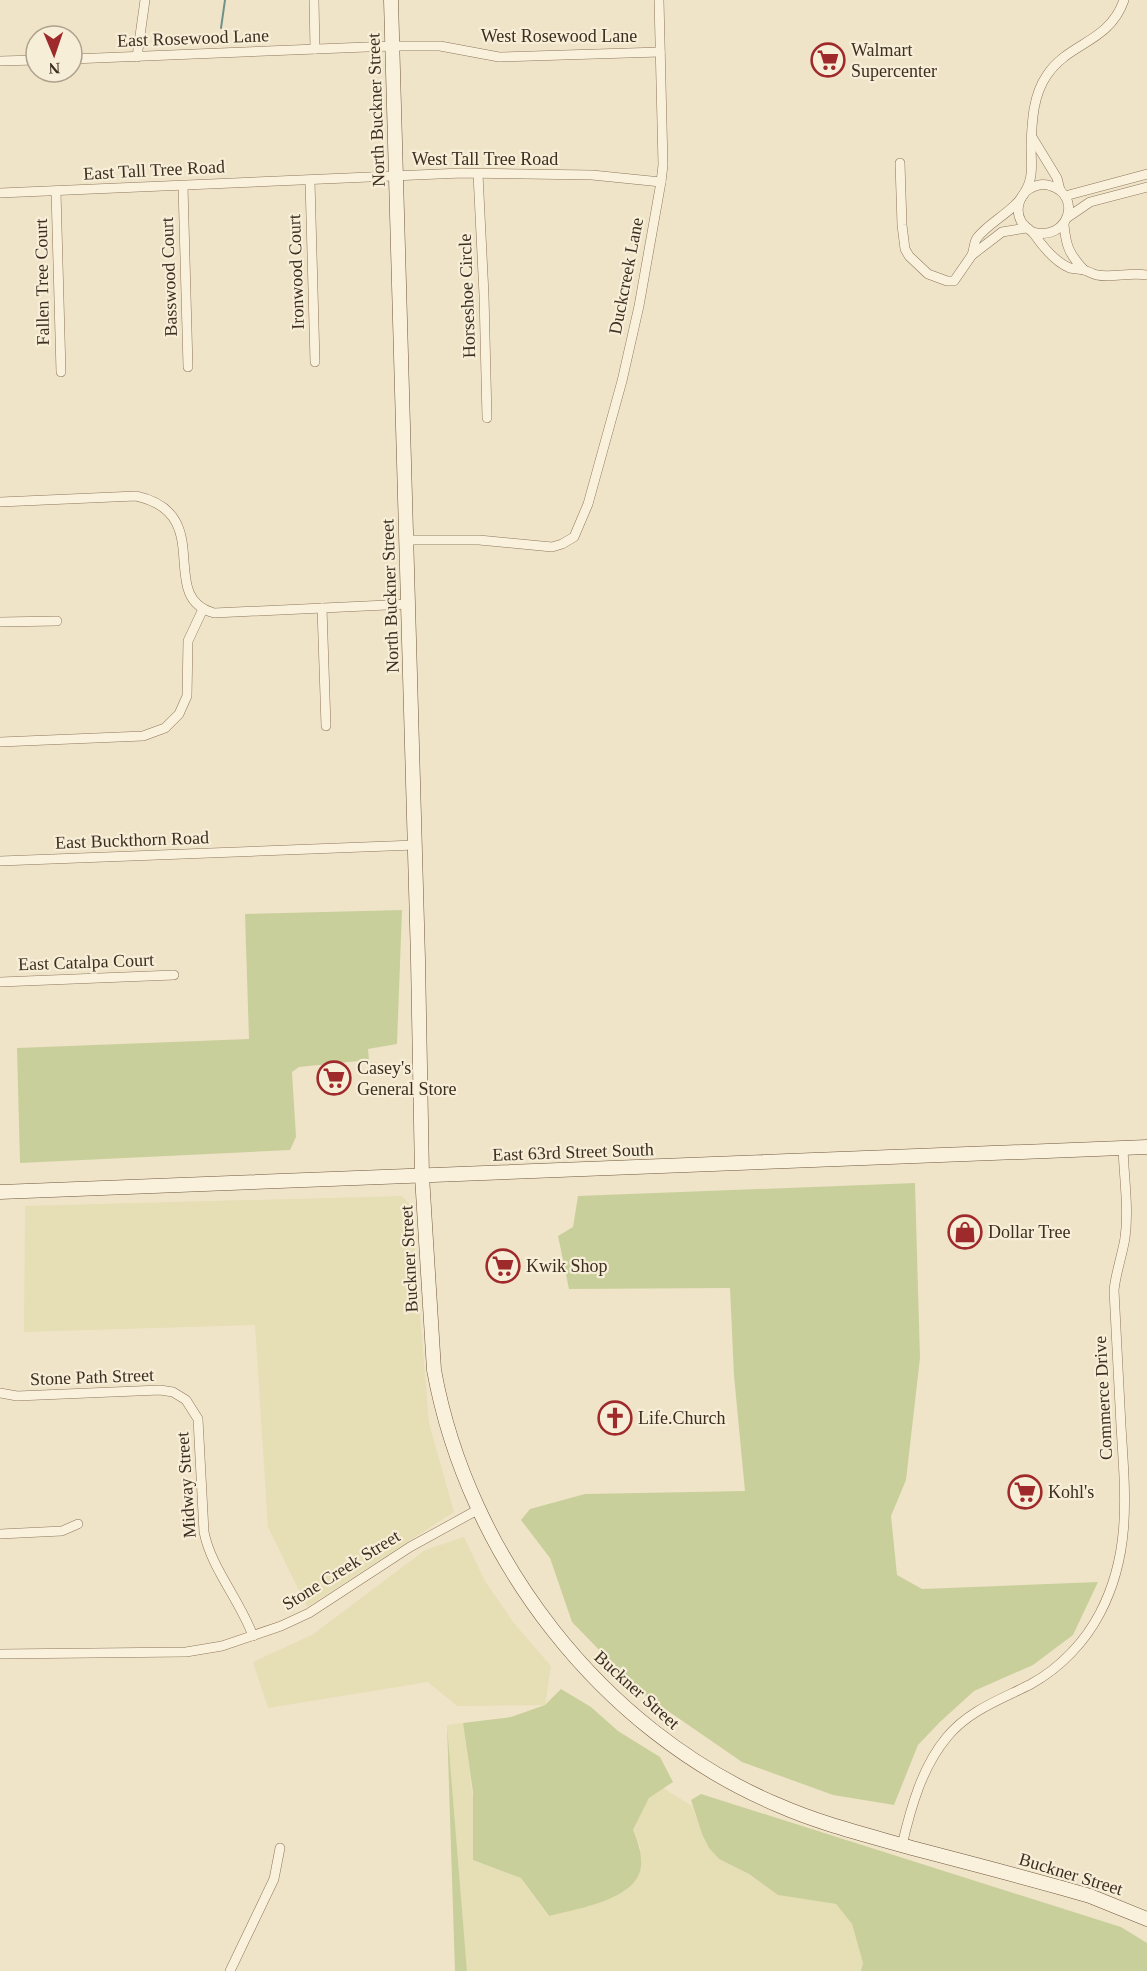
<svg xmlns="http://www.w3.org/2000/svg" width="1147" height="1971" font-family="'Times New Roman',serif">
	<rect width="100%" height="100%" fill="#f0e4c8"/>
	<g fill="#e6deb5">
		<path d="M402 1196 409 1204 412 1216 429 1423 454 1512 307 1607 268 1527 255 1325 24 1332 25 1206Z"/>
		<path d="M464 1537 485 1581 513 1622 551 1666 545 1705 457 1706 428 1682 268 1708 253 1662 312 1635 425 1550Z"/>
		<path d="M463 1723 473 1798V1860L521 1878 548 1916 641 1849 633 1830 649 1798 663 1788 692 1806 702 1834 709 1848 719 1859 749 1874 778 1895 836 1904 852 1924 863 1963 861 1971H467L447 1725Z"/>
	</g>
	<g fill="#c9cf9b">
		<path d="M402 910 397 1044 368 1049 369 1060 299 1067 292 1072 296 1137 290 1150 20 1163 17 1048 249 1039 245 914Z"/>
		<path d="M915 1183 920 1358 906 1480 891 1516 897 1575 922 1589 1098 1582 1073 1635 1033 1665 974 1691 940 1722 918 1745 894 1805 833 1795 742 1762 639 1691 572 1622 550 1558 521 1520 530 1509 585 1494 745 1491 734 1376 730 1288 569 1289 558 1236 573 1227 578 1196Z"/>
		<path d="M561 1689 591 1707 618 1731 660 1757 673 1782 649 1798 633 1830C638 1842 642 1853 641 1866 638 1900 575 1909 549 1916L521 1878 473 1860V1792L463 1723 511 1717 545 1705Z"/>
		<path d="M447 1725 467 1971H455Z"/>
		<path d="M701 1794 1121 1927 1147 1943V1971H861L863 1963 852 1924 836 1904 778 1895 749 1874 719 1859 709 1848 702 1834 691 1800Z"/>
	</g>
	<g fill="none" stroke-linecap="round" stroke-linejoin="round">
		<path stroke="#6f938a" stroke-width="2" d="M221 28 225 0"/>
		<g stroke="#8d765c" stroke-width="10">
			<g id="street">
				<path d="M314 0 315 49"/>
				<path d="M137 57 145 0"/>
				<path d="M72 59 392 46H440L499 57 660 52"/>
				<path d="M0 61 36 60"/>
				<path d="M1032 137 1057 178 1060 190"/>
				<path d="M900 163 902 225 905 249 909 256 928 274 947 281H954L972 255 1002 232 1026 228"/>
				<path d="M478 174 484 295 487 418"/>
				<path d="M310 181 315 362"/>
				<path d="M183 186 188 367"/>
				<path d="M56 191 61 372"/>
				<path d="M0 193 462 173 592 175 661 182"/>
				<path d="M1065 196 1147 174"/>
				<path d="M1068 217 1090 202 1147 187"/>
				<path d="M1064 225C1066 246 1069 254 1084 270"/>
				<path d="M1033 232C1068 242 1083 196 1051 186 1044 183 1036 185 1029 189 1019 196 1015 210 1021 221 1024 227 1030 229 1034 234 1043 247 1055 262 1070 268 1075 269 1080 269 1084 270 1088 271 1092 274 1097 275 1113 278 1130 272 1147 275"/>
				<path d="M972 255C974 250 974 242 977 238 991 220 1016 211 1026 190 1034 176 1031 160 1031 145 1032 121 1033 95 1047 75 1069 42 1109 43 1124 0"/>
				<path d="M0 502 136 496C218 514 155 597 214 613L408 604"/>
				<path d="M406 540H479L552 547 562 544 574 537 588 504 622 381 639 306 661 182 663 165 659 0"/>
				<path d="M322 608 326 726"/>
				<path d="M0 622 57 621"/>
				<path d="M0 742 143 736 165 728 179 714 187 696 188 641 203 609"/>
				<path d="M0 861 415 845"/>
				<path d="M0 982 174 975"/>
				<path d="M0 1393 17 1396 160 1390 173 1392 186 1400 198 1419 204 1532C211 1568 240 1600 253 1636"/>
				<path d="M0 1534 62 1531 78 1524"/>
				<path d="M0 1654 186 1652 222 1646 281 1626 309 1613 410 1547 479 1509"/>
				<path d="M902 1845C911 1807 922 1767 947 1737 969 1710 1002 1699 1031 1684 1060 1668 1085 1642 1100 1613 1132 1552 1125 1492 1121 1426 1119 1380 1116 1335 1114 1290 1116 1272 1122 1256 1125 1238 1129 1209 1124 1178 1123 1148"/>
				<path d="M230 1971 274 1879 280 1848"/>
			</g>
		</g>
		<g stroke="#6f573f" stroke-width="15">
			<g id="secondary">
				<path d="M391 0 418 959 422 1176 434 1370C468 1557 602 1731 778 1805 821 1824 867 1835 912 1848 962 1861 1012 1874 1062 1888L1090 1896 1147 1919"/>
				<path d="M0 1192 1147 1147"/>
			</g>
		</g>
		<use href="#street" stroke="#faf1dc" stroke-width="9"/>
		<use href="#secondary" stroke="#faf1dc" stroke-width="14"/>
	</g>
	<defs>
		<g id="supermarket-ring" transform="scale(1.725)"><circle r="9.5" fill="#f7eed8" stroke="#9e2a2b" stroke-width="1.5"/><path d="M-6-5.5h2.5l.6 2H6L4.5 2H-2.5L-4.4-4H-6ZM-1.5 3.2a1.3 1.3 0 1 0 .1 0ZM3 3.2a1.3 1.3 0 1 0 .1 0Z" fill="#9e2a2b"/></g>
		<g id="shop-ring" transform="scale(1.725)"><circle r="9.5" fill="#f7eed8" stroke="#9e2a2b" stroke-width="1.5"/><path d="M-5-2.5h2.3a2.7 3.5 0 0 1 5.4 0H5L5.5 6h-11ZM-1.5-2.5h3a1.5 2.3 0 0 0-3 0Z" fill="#9e2a2b"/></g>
		<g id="church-ring" transform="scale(1.725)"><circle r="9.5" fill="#f7eed8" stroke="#9e2a2b" stroke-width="1.5"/><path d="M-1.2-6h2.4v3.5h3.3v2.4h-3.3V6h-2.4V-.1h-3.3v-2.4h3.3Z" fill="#9e2a2b"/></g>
	</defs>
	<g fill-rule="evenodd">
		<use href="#supermarket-ring" x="828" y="60"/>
		<use href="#supermarket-ring" x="334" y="1078"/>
		<use href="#shop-ring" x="965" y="1232"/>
		<use href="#supermarket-ring" x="503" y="1266"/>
		<use href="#church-ring" x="615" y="1418"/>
		<use href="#supermarket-ring" x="1025" y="1492"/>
	</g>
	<g text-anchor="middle" stroke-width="4.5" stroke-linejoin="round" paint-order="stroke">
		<g font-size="18" fill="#3d2e20" stroke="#f7eed8">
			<text x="559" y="42">West Rosewood Lane</text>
			<text transform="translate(193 38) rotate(-2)" y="6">East Rosewood Lane</text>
			<text transform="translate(376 110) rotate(-92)" y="6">North Buckner Street</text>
			<text x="485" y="165">West Tall Tree Road</text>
			<text transform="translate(154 170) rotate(-3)" y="6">East Tall Tree Road</text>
			<text transform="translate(296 272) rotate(-92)" y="6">Ironwood Court</text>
			<text transform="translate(626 276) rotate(-79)" y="6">Duckcreek Lane</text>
			<text transform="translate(169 277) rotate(-92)" y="6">Basswood Court</text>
			<text transform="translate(42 282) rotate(-91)" y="6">Fallen Tree Court</text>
			<text transform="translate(467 296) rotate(-92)" y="6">Horseshoe Circle</text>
			<text transform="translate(390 596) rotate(-92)" y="6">North Buckner Street</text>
			<text transform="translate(132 840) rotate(-2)" y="6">East Buckthorn Road</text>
			<text transform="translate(86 962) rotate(-2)" y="6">East Catalpa Court</text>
			<text transform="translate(573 1152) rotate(-2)" y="6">East 63rd Street South</text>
			<text transform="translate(409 1259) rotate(-93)" y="6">Buckner Street</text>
			<text transform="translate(92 1377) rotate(-2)" y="6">Stone Path Street</text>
			<text transform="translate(1103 1398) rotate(-93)" y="6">Commerce Drive</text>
			<text transform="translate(186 1485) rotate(-94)" y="6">Midway Street</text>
			<text transform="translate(341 1570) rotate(-32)" y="6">Stone Creek Street</text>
			<text transform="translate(637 1690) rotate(42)" y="6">Buckner Street</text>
			<text transform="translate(1071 1874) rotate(17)" y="6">Buckner Street</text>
		</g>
		<g font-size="18" fill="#3d2e20" stroke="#f7eed8" text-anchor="start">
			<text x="851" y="56">Walmart<tspan x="851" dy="21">Supercenter</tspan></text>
			<text x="357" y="1074">Casey's<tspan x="357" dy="21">General Store</tspan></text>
			<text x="988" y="1238">Dollar Tree</text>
			<text x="526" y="1272">Kwik Shop</text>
			<text x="638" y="1424">Life.Church</text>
			<text x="1048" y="1498">Kohl's</text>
		</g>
	</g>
	<g transform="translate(54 54) rotate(178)"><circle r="28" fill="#f7eed8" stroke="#ada18e" stroke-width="1.5"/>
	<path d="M0-4.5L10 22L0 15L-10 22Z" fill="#9e2a2b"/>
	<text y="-9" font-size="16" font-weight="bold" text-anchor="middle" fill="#3d2e20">N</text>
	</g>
</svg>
